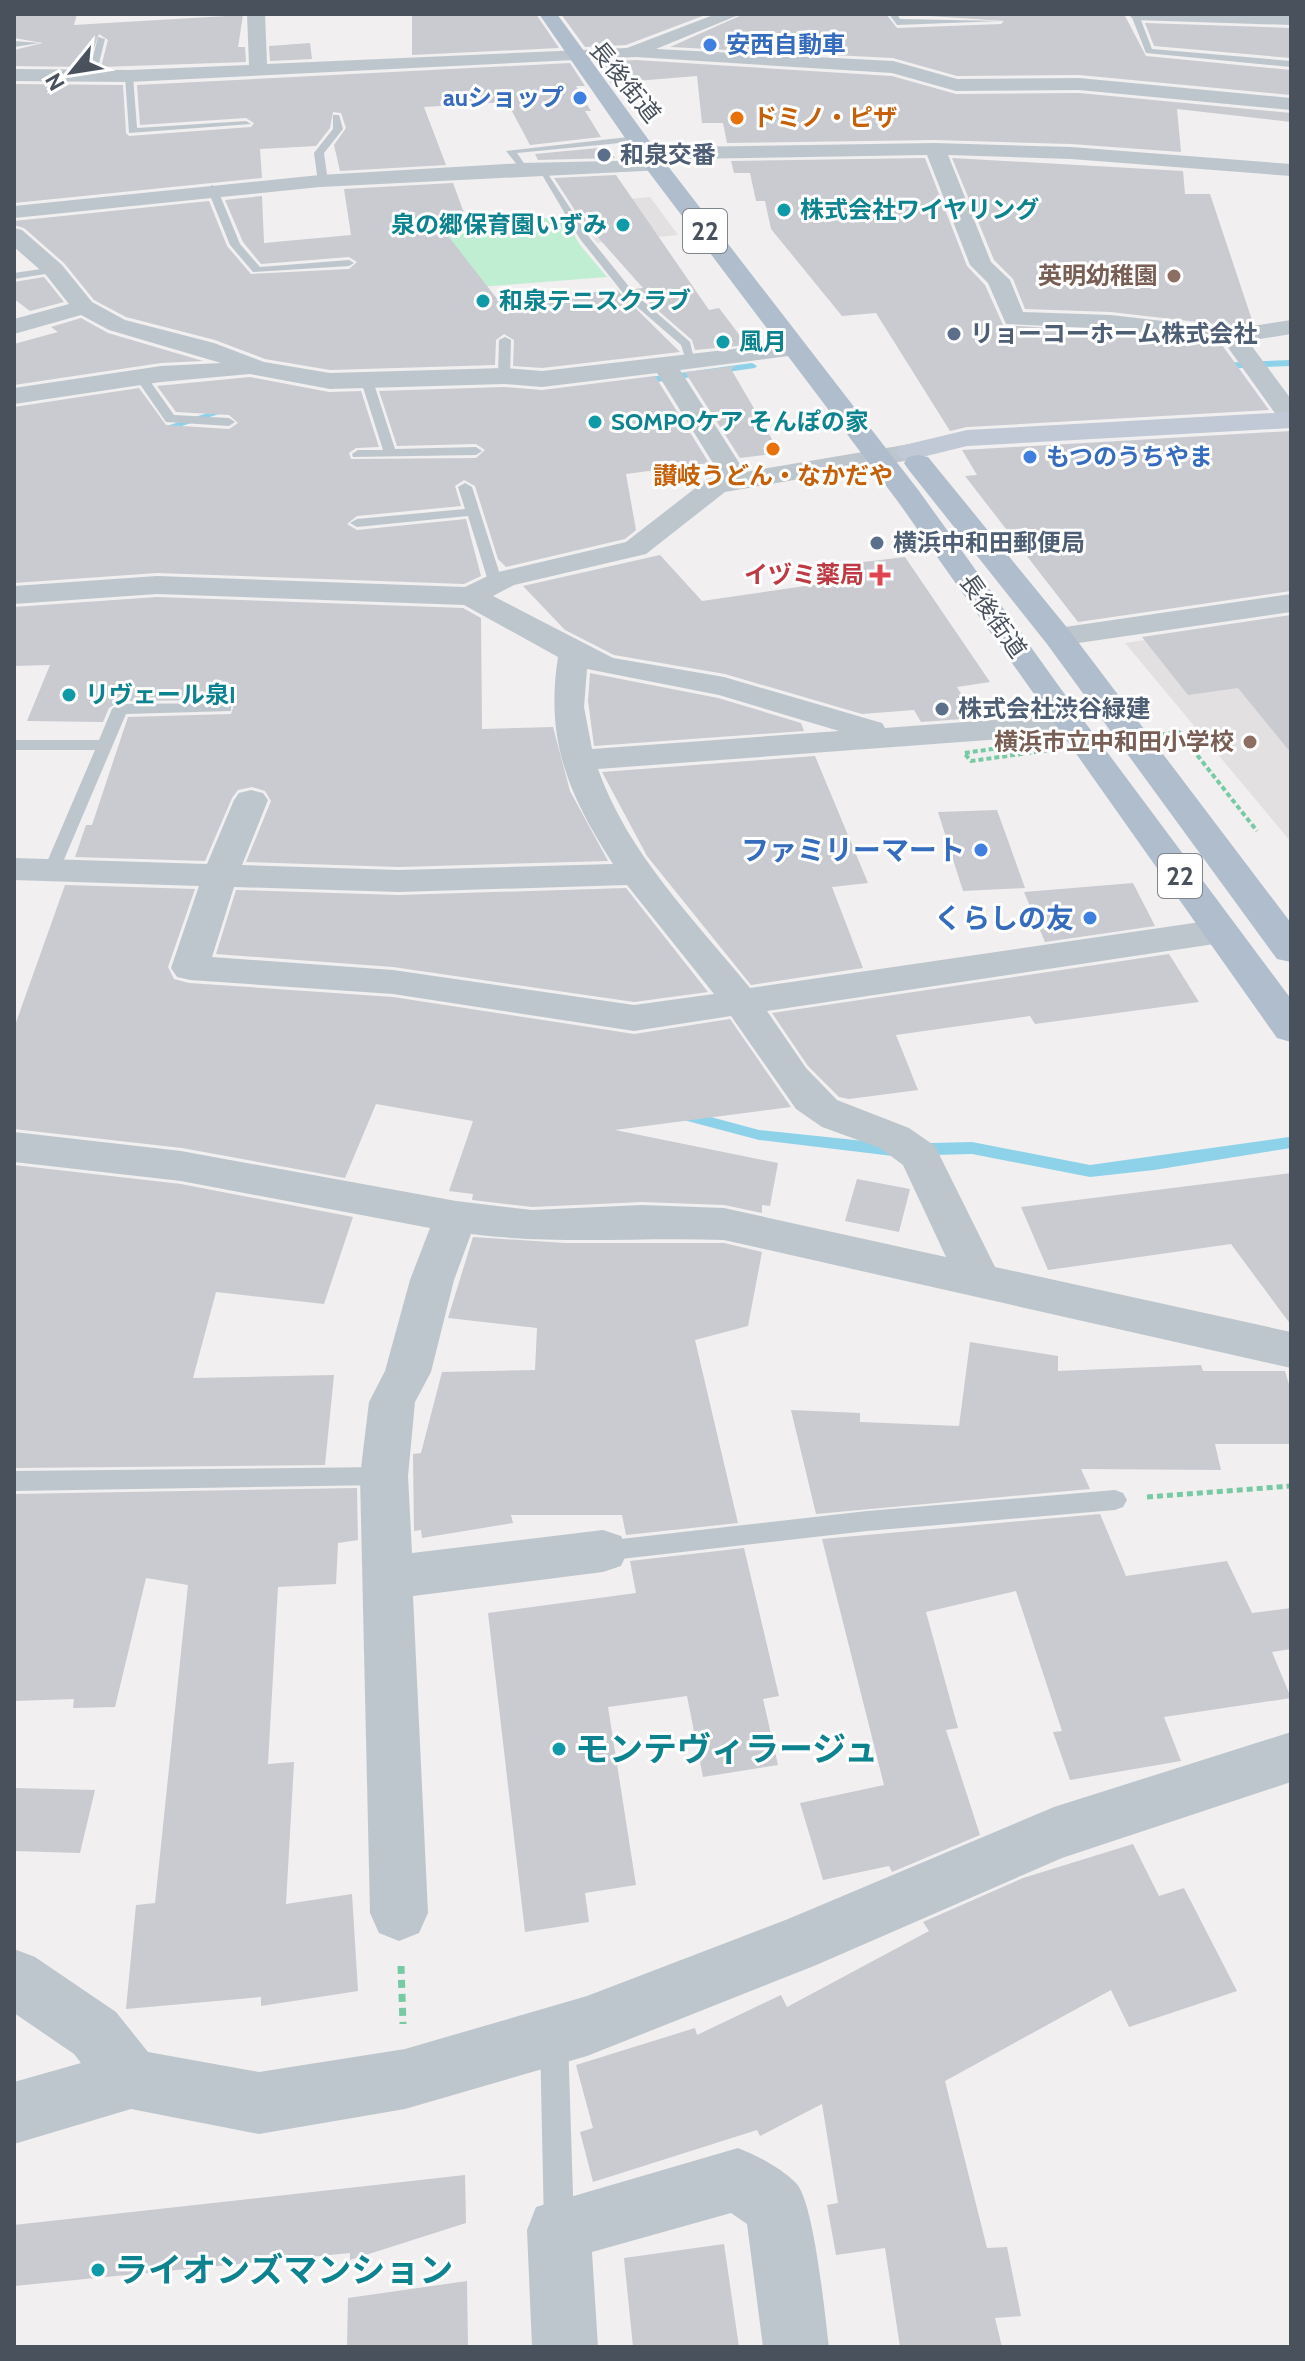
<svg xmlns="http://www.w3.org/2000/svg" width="1305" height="2361" font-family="Cabin,'Noto Sans JP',sans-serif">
	<rect width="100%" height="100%" fill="#f1efef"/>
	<g fill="#e2e0e1">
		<path d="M650 197 678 235 597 243 571 204Z"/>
		<path d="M1291 618V842L1125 643Z"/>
	</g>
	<path fill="#bfeed3" d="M563 216 580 245 607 277 467 288 435 231Z"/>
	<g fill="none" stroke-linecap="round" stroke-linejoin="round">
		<g fill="#8dd2e9" fill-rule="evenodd">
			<path d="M1291 360V366L1217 369 1212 366 1217 363Z"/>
			<path d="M752 363 757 366 755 368 636 385 631 382 636 379Z"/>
			<path d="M233 405 241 407 163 432 154 430Z"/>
			<path d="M681 1109 759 1130 893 1144 972 1142 1090 1165 1289 1137 1291 1148 1154 1170 1090 1177 972 1154 893 1156 759 1140 676 1118 673 1114Z"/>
		</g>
	</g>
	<g fill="#c9cbd1">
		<path d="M14 14H77L74 25 243 15 238 47H245L246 62 101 67 108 40 99 34 87 67 14 66V50L43 43 14 38Z"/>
		<path d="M412 14H536L559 48 412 55Z"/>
		<path d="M561 14H708L626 45 585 47Z"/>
		<path d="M744 14H886L897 28 1001 24 1004 21 900 14H1124L1146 56 1291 70V95L1079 75 957 76 893 58 670 47Z"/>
		<path d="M1145 23 1291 28V58L1154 46Z"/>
		<path d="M310 43 312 59 270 61 269 46Z"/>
		<path d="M636 60 892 76 956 94 1079 93 1291 113V122L1177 109 1181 152 1071 144 935 140 727 143 723 123H702L697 76 611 83 596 62Z"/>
		<path d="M570 63 585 86H576L591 111H585L601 137 530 145 507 102 424 107 446 165 340 171 334 145 346 128 341 113 333 112 330 128 316 146 260 149 262 178 14 203V84L123 85 126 133 129 136 251 127 254 123 246 118 140 125 137 85Z"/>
		<path d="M608 147 615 158 538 160 535 154Z"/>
		<path d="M925 158 967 266 985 285 1003 325 1111 332 1222 345 1269 410 967 427 950 431 876 313 842 316 771 229 765 201H756L750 173H734L731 161Z"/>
		<path d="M952 158 1183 171 1185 194H1210L1253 323 1232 326 1111 312 1025 309 1013 279 994 260Z"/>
		<path d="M616 175 709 310 719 308 747 345 695 350 692 340 645 299 638 298 635 289 643 288 578 215 554 178Z"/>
		<path d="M453 183 467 221 438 223 498 300 617 290 680 352 542 368 513 366 514 340 504 334 496 340 495 365 330 370 265 359 215 340 126 317 94 300 64 263 24 228 14 225V221L209 201 227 246 251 274 349 269 357 262 349 257 261 264 243 242 225 200 262 196 264 243 351 235 344 189Z"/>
		<path d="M44 277 64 302 30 311 14 299V282Z"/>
		<path d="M81 318 108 333 203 361 161 363 14 385V344L58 332 51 327Z"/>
		<path d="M736 366 731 369 780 453 740 458 685 372Z"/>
		<path d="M655 376 709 463 626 474 636 530 625 539 506 567 498 559 475 486 464 480 455 486 461 506 357 516 347 524 357 530 466 519 481 576 464 584 157 573 14 583V407L139 388 166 425 229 429 238 423 229 415 176 412 157 386 250 377 329 392 361 391 379 447 356 448 349 453 351 459 476 458 485 450 476 444 397 446 379 391 504 387 542 390Z"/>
		<path d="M1291 431V591L1078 622 965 476 977 475 962 450Z"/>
		<path d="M660 555 702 601 840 581 830 566 905 557 990 682 957 687 976 718 921 722 914 710 862 714 725 674 614 655 565 630 523 586Z"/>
		<path d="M157 597 463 608 481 618 482 729 553 727 570 791 608 861 399 867 246 862 271 801 265 791 252 787 238 790 232 798 205 861 75 857 86 825H92L128 717 231 714 234 705 226 700 120 701 109 708 103 722 27 721 50 665 14 666V607Z"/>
		<path d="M1291 615V753L1238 688 1188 695 1142 637Z"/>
		<path d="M590 673 718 698 801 723 804 731 594 746 588 701Z"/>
		<path d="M815 756 868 883 832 887 863 968 751 985 647 856 602 772Z"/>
		<path d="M997 810 1025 888 963 891 938 812Z"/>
		<path d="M1133 883 1155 926 1045 942 1024 892Z"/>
		<path d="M65 885 195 889 168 967 174 979 189 983 393 997 634 1034 730 1019 791 1107 615 1130 778 1163 770 1206 762 1205V1213L724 1205 642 1202 532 1207 472 1200 473 1194 449 1191 473 1121 376 1104 345 1178 182 1148 14 1129V1028Z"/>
		<path d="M626 888 708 992 634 1002 393 967 216 954 236 890 399 895Z"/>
		<path d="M1169 954 1199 1002 1035 1024 1030 1016 896 1035 918 1090 849 1099 839 1097 808 1066 772 1013Z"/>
		<path d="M14 1165 181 1184 353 1217 324 1304 216 1292 193 1378 334 1375 325 1465 14 1468Z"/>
		<path d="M1291 1173V1325L1231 1244 1048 1270 1021 1207Z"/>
		<path d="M857 1179 910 1189 899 1232 845 1221Z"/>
		<path d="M473 1237 565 1243H724L762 1252 748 1326 695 1340 738 1523 626 1535 622 1515H511L513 1523 422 1538 421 1530 414 1531 413 1454 421 1453 442 1372 535 1370 537 1328 448 1318Z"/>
		<path d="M970 1342 1058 1356V1371L1201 1365 1203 1371H1285L1291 1391V1444H1215L1221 1470 1081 1469 1090 1489 816 1514 791 1410 860 1413V1422L959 1426Z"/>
		<path d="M357 1488 358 1540 338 1543 336 1584 278 1587 268 1764 294 1762 286 1904 352 1894 358 1991 261 2006V1997L126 2009 136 1905 155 1903 188 1585 146 1578 115 1707 73 1708 74 1699 14 1701V1494Z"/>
		<path d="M1100 1514 1126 1576 1227 1561 1252 1613 1291 1608V1649L1272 1652 1291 1698 1164 1717 1181 1761 1070 1780 1053 1732 1062 1731 1016 1591 926 1612 958 1728 946 1730 980 1835 892 1872 889 1866 823 1880 800 1803 884 1785 822 1539Z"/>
		<path d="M744 1548 779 1696 763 1699 778 1765 703 1777 687 1696 608 1707 636 1885 585 1893 589 1922 525 1932 488 1613 636 1593 630 1561Z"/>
		<path d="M14 1788 95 1790 80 1853 14 1851Z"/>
		<path d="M1133 1844 1159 1896 1184 1888 1237 1991 1129 2027 1111 1990 945 2081 987 2248 1007 2247 1021 2316 995 2318 1002 2347H900L885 2248 836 2255 827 2205 838 2203 822 2104 760 2136 757 2130 593 2182 580 2132 593 2128 576 2065 695 2028 697 2035 781 1995 787 2007 929 1931 923 1922 1023 1878Z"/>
		<path d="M465 2175 466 2223 350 2260V2253L14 2286V2225Z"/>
		<path d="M724 2244 739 2347H633L624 2258Z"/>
		<path d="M467 2281 468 2347H347L348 2298Z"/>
	</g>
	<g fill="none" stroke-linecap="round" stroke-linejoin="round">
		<path stroke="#78caa5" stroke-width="5" stroke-dasharray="6 4" stroke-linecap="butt" d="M1147 1497 1291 1486"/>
		<path stroke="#78caa5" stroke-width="7" stroke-dasharray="8 6" stroke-linecap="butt" d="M401 1966 403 2024"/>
		<g fill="#bec6cd" fill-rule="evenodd">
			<path d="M889 14H897L900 19 1001 21 897 25Z"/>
			<path d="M1131 15H1139L1152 49 1291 61V67L1146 53Z"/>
			<path d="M98 37 105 39 96 76 92 79 88 76Z"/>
			<path d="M14 41 40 43 14 47Z"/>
			<path d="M129 73 133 76 137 128 246 121 251 124 129 133 125 76Z"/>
			<path d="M333 115H339L343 129 324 153 328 182 323 185 318 182 314 153 333 129Z"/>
			<path d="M637 136 640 141 517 153 528 169 523 172 506 151Z"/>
			<path d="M538 168H544L589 237 635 294V298H627L580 239Z"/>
			<path d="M212 185 217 188 240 244 260 267 349 260 354 263 349 266 253 272 230 245 207 188Z"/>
			<path d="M54 267 59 270 58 272 14 279V273Z"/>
			<path d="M635 301H643L690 342 695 363H687L681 345 635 305Z"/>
			<path d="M505 337 511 340 510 376 504 380 498 376 499 340Z"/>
			<path d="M137 374H145L174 415 229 418 235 422 229 426 166 422 135 377Z"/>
			<path d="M367 377 373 381 395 449 476 447 482 451 476 455 353 457 352 454 358 450H383L361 381Z"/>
			<path d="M465 483 472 487 503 584 501 587 489 584 468 516 357 527 350 523 357 519 465 509 458 487Z"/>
			<path d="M226 703 231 705V711L126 714 60 869 52 874 46 873 44 869 95 750H14V740H99L112 709 120 704Z"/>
			<path d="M384 1467 392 1469 395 1476 392 1483 384 1485 14 1491V1471Z"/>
			<path d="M1115 1490 1123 1493 1127 1500 1123 1507 1115 1510 867 1531 603 1561 595 1558 591 1551 595 1544 603 1541 867 1511Z"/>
			<path d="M554 2024 564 2028 568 2038 574 2226 570 2237 559 2241 548 2237 544 2226 540 2038 544 2028Z"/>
		</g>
		<g fill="#bec6cd" fill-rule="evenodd">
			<path d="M247 14H265L267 64 627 48 716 14H741L656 49 893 61 957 79 1079 78 1291 98V110L1079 90 956 91 892 73 636 57 129 82 14 81V69L129 70 249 65Z"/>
			<path d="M1127 14 1291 15V25L1135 20Z"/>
			<path d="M935 143 1071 147 1291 164V176L1071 159 948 155 991 262 1010 280 1023 312 1111 315 1232 329 1291 320V334L1248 341 1291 399V425L1282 423 1224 342 1111 329 1006 324 988 283 970 265 927 155 682 159 672 153 682 147Z"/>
			<path d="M656 160 666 166 663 170 320 187 14 218V206L320 175 523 163Z"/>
			<path d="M14 228 22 230 62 265 92 302 125 320 214 343 264 362 330 373 504 368 542 371 795 342 807 349 804 354 680 370 745 472 910 444 919 446 923 452 919 458 910 460 725 492 646 554 514 585 493 596 613 658 724 677 882 723 885 728 1069 714 1080 717 1085 724 1080 731 1069 734 598 769C628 854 694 919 750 988L1221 919 1234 923 1239 931 1234 939 1221 943 767 1011 806 1068 837 1100 909 1128 935 1146 995 1267 1291 1332V1368L724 1240C639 1237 555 1245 471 1234L454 1280 431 1372 415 1402 408 1476 412 1553 603 1530 621 1536 628 1551 621 1566 603 1572 413 1596 428 1913 419 1933 399 1941 379 1933 370 1913 360 1476 369 1402 385 1371 410 1280 430 1228 181 1181 14 1162V1132L181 1151 456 1201 532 1210 642 1205 724 1208 946 1257 903 1165 880 1148 822 1127 796 1109 731 1016 634 1031 393 994 190 980 177 977 171 968 199 886 14 880V858L207 864 234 800 239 793 251 790 263 793 268 800 242 865 399 870 613 864C568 794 545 740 558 657L464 605 157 594 14 604V586L157 576 465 587 494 573 626 542 707 479 721 476 657 373 542 387 504 384 330 389 250 374 161 382 14 404V388L161 366 221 363 109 330 81 315 14 334V319L69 304 46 275 14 247ZM587 669 719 695 839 731 592 749 584 707ZM627 885 714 994 634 1005 393 970 212 957 234 887 399 892Z"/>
			<path d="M1291 594V612L1058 646 1047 643 1043 637 1047 631 1058 628Z"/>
			<path d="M1291 1732V1782L1062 1858 814 1966 587 2056 405 2109 259 2134 131 2109 14 2144V2082L81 2063 74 2054 14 2013V1949L35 1957 116 2012 148 2052 259 2072 405 2049 587 1996 788 1919 1054 1807Z"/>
			<path d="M738 2148C758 2156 780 2167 796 2183 814 2201 825 2316 829 2347H763L747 2224 731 2213 592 2252 598 2347H532L527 2230 536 2207Z"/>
		</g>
		<path fill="#c0c9d5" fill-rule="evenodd" d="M1291 412V428L967 446 910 460 900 458 896 452 900 446 967 430Z"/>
		<g fill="#afbdcd" fill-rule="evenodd">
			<path d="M539 14H557L664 161 919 491 1081 717 1291 999V1042L1277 1038 899 503 648 171Z"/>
			<path d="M918 455 928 457 1069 630 1291 923V962L1277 959 1047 644 908 469 904 463 908 457Z"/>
		</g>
		<path stroke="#78caa5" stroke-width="4" stroke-dasharray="5 3" stroke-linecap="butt" d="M1049 741 964 753 971 761 1179 732 1257 831"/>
	</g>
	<g fill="#3f7fe0" stroke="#fff" stroke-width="3">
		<circle cx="710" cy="45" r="8"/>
		<circle cx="580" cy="98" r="8"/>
		<circle cx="1030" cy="457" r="8"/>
		<circle cx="981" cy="850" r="8"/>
		<circle cx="1090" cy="918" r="8"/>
	</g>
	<g fill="#e8710a" stroke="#fff" stroke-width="3">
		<circle cx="737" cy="118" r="8"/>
		<circle cx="773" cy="449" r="8"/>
	</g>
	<g fill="#5c6f8a" stroke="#fff" stroke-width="3">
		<circle cx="604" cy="155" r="8"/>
		<circle cx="954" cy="334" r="8"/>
		<circle cx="877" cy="543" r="8"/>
		<circle cx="942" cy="709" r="8"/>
	</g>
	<g fill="#0f9aa8" stroke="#fff" stroke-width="3">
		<circle cx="784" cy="210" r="8"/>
		<circle cx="623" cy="225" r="8"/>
		<circle cx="483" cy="301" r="8"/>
		<circle cx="723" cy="342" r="8"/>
		<circle cx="595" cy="422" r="8"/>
		<circle cx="69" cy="695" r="8"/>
		<circle cx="559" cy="1749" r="8"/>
		<circle cx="98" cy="2270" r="8"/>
	</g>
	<g fill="#8d6e63" stroke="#fff" stroke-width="3">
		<circle cx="1174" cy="276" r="8"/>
		<circle cx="1250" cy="742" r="8"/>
	</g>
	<path fill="#e0444e" stroke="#fff" stroke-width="3" d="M876 563h8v8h8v8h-8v8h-8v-8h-8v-8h8z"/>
	<g text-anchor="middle" stroke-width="6" stroke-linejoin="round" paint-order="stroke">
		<g font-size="24" font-weight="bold" fill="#366cbe" stroke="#fff" text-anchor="start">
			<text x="726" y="53">安西自動車</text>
			<text x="564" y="106" text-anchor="end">auショップ</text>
			<text x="1046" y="465">もつのうちやま</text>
		</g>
		<g font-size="24" fill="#48515c" stroke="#fff">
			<text transform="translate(625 82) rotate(51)" y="8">長後街道</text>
			<text transform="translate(993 616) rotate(55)" y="8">長後街道</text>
		</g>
		<g font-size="24" font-weight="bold" fill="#c56008" stroke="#fff" text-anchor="start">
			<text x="753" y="126">ドミノ・ピザ</text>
			<text x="773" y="484" text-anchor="middle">讃岐うどん・なかだや</text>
		</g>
		<g font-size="24" font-weight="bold" fill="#4e5e75" stroke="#fff" text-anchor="start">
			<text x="620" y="163">和泉交番</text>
			<text x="970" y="342">リョーコーホーム株式会社</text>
			<text x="893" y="551">横浜中和田郵便局</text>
			<text x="958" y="717">株式会社渋谷緑建</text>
		</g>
		<g font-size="24" font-weight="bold" fill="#0d838f" stroke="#fff" text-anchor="start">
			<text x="800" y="218">株式会社ワイヤリング</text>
			<text x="607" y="233" text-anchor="end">泉の郷保育園いずみ</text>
			<text x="499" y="309">和泉テニスクラブ</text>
			<text x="739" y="350">風月</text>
			<text x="611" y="430">SOMPOケア そんぽの家</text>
			<text x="85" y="703">リヴェール泉I</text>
		</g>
		<g font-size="24" font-weight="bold" fill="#785e54" stroke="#fff" text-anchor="end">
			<text x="1158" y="284">英明幼稚園</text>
			<text x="1234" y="750">横浜市立中和田小学校</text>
		</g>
		<g font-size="24" font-weight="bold" fill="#be3a42" stroke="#fff" text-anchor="end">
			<text x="864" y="583">イヅミ薬局</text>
		</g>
		<g fill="#fff" stroke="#7f858d" stroke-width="2">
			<rect x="683" y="209" width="44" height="44" rx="6"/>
			<rect x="1158" y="854" width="44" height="44" rx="6"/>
		</g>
		<g font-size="26" font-weight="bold" fill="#48515c">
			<text x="705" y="240">22</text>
			<text x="1180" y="885">22</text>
		</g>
		<g font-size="28" font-weight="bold" fill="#366cbe" stroke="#fff" text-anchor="end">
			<text x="965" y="860">ファミリーマート</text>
			<text x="1074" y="928">くらしの友</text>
		</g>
		<g font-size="34" font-weight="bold" fill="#0d838f" stroke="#fff" text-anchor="start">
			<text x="575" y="1761">モンテヴィラージュ</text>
			<text x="114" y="2282">ライオンズマンション</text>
		</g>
	</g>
	<rect width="1305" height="2361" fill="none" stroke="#48515c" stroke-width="32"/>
	<g transform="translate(72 72) rotate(240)" stroke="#ffffff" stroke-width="6" paint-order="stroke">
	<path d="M0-6L14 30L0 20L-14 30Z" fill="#48515c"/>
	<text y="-12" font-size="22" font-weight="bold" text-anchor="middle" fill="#48515c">N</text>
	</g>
</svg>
